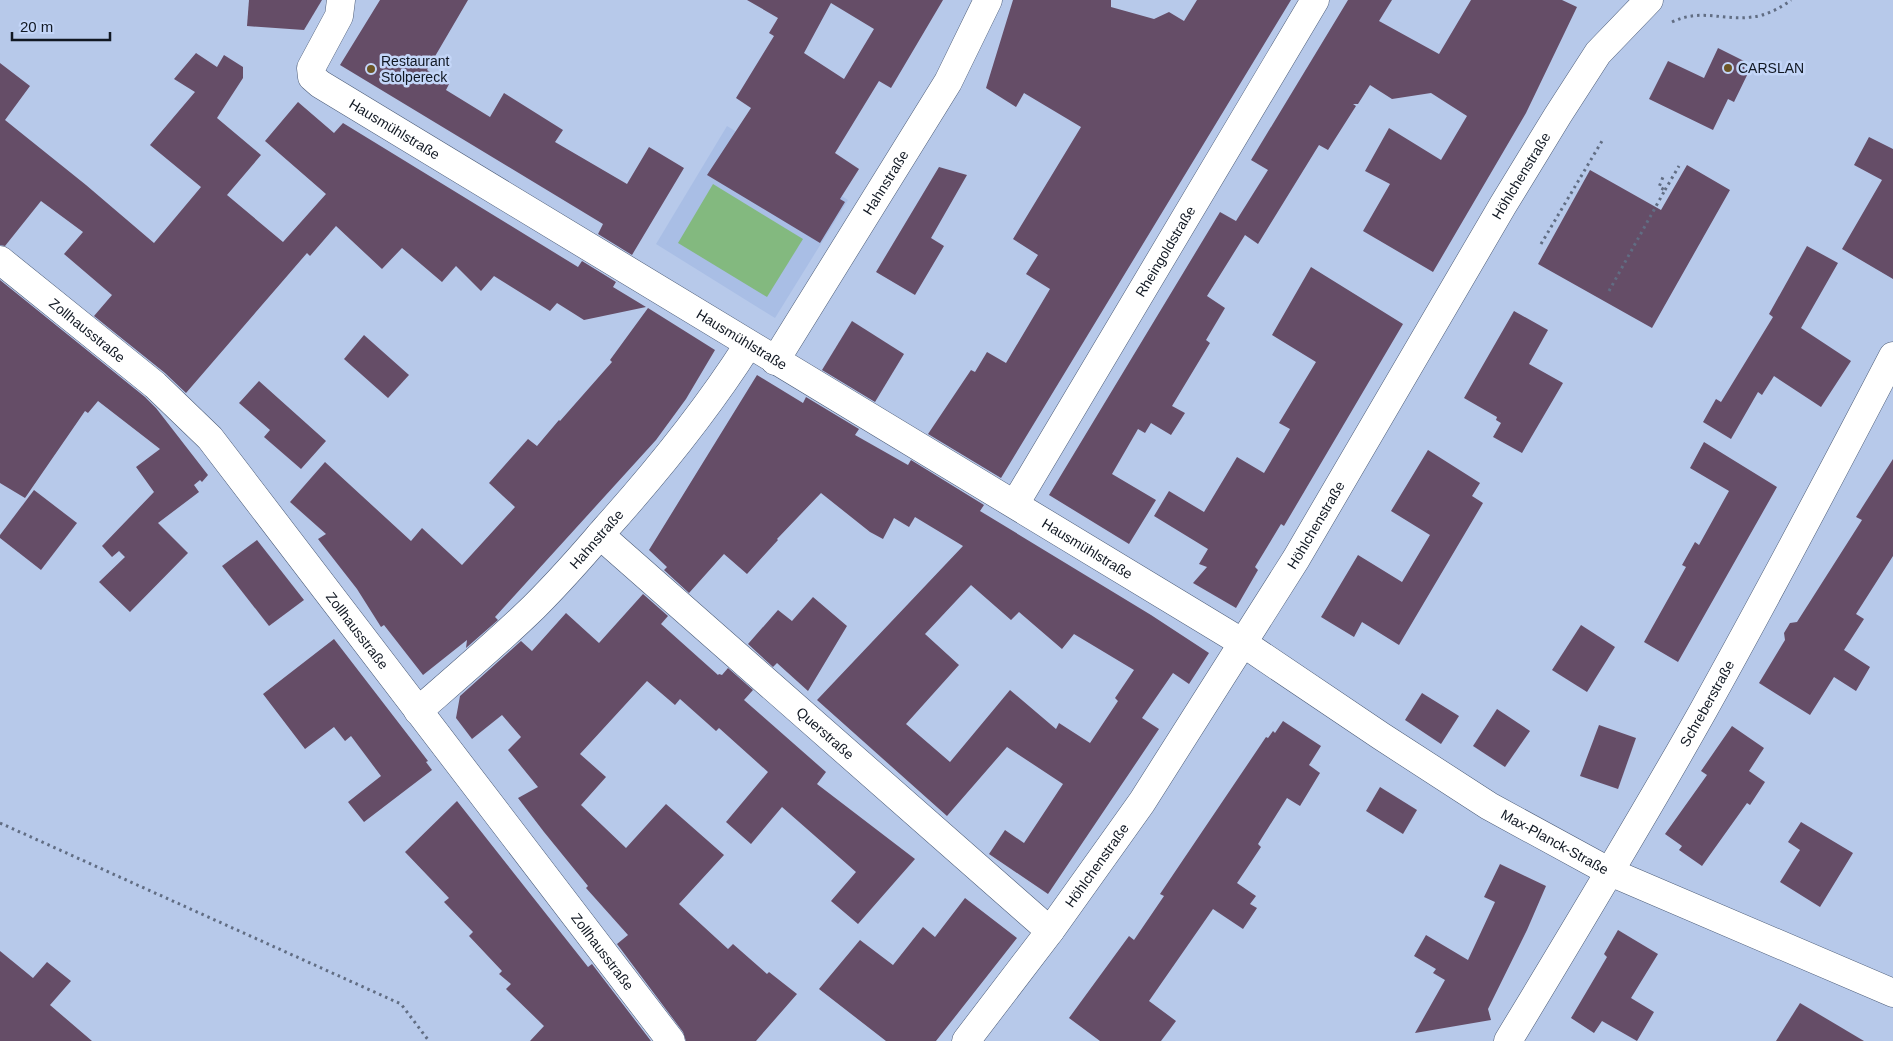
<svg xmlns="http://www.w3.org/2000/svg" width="1893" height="1041" font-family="Arial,sans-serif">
	<rect width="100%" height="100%" fill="#b7c9ea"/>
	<path fill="#a9bee5" d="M727 126 848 200 775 318 656 244Z"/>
	<path fill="#83b97f" d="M713 184 803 239 767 297 678 243Z"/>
	<g fill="#654d67" fill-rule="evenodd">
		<path d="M249 0H322L304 30 247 26Z"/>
		<path d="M380 0H468L427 70 449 84 446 90 490 117 504 93 563 130 555 142 627 184 649 147 684 168 632 255 598 234 603 224 340 65Z"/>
		<path d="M747 0H943L891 88 879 81 835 153 859 169 840 199 845 202 820 243 707 175 751 108 736 98 774 36 769 33 778 18ZM831 3 874 29 844 79 804 53Z"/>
		<path d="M1013 0H1111V7L1154 19 1169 12 1184 21 1197 0H1291L1001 478 928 434 971 370 975 372 987 352 1006 363 1050 289 1026 274 1038 255 1013 239 1081 127 1024 93 1016 107 986 88Z"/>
		<path d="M1348 0H1392L1379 21 1439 54 1471 0H1562L1577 7 1526 113 1433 272 1363 231 1390 184 1365 171 1389 128 1441 160 1467 116 1431 93 1392 99 1370 85 1358 104H1353L1356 106 1328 150 1319 145 1258 244 1245 235 1207 296 1225 308 1206 340 1210 343 1172 406 1185 413 1171 435 1151 423 1145 433 1138 429 1112 474 1156 500 1129 544 1049 495 1220 212 1236 221 1268 170 1251 160Z"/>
		<path d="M1718 48 1752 65 1734 102 1728 99 1713 130 1649 99 1668 61 1704 78Z"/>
		<path d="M196 53 217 67 224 55 243 67V78L217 118 261 155 227 195 283 242 326 194 265 141 298 102 334 133 343 123 578 267 582 261 616 282 613 287 646 307 584 320 557 303 550 311 494 276 481 291 456 266 442 282 402 248 382 269 336 226 310 256 307 253 186 393 165 373 94 316 112 295 64 254 83 232 41 201 5 246 0 245V63L30 86 5 120 86 185 154 243 201 187 150 145 195 92 174 79Z"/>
		<path d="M1869 137 1893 149V279L1842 249 1882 180 1854 165Z"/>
		<path d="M1687 165 1730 190 1652 328 1538 264 1590 170 1661 210Z"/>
		<path d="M939 167 967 175 931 238 944 246 915 295 876 272Z"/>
		<path d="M1807 246 1838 263 1801 328 1851 361 1821 407 1774 376 1762 395 1758 392 1731 439 1703 422 1716 399 1721 402 1773 317 1769 314Z"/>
		<path d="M1311 267 1403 324 1284 526 1281 524 1255 567 1258 570 1236 608 1193 583 1207 567 1199 564 1208 549 1154 516 1169 491 1204 512 1237 457 1264 473 1290 429 1279 423 1316 362 1272 335Z"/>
		<path d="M0 280 145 397 156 408 208 475 202 482 200 480 194 485 199 492 158 523 188 553 130 612 99 582 125 557 119 551 112 557 102 546 154 492 136 467 160 449 98 401 88 413 85 411 25 498 0 483Z"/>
		<path d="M648 308 715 350 686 399 656 440 495 617 498 620 466 648 467 640 423 675 384 625 381 627 357 589 318 539 326 534 290 502 325 462 411 541 422 528 462 565 515 507 489 483 528 439 537 446 559 420 560 421 612 362 610 360Z"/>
		<path d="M1514 311 1548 330 1529 364 1563 383 1522 453 1493 437 1501 423 1496 420 1497 417 1464 398Z"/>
		<path d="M852 321 904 354 875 402 822 370Z"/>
		<path d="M364 335 409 375 388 398 344 359Z"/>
		<path d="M757 375 803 403 806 397 859 429 855 435 908 465 911 460 984 505 980 511 1151 615 1209 653 1189 684 1173 673 1142 718 1159 729 1048 894 989 854 1005 830 1024 843 1063 784 1007 747 947 816 817 700 963 546 915 517 909 527 894 518 883 539 870 532 821 493 777 539 778 540 747 574 724 554 689 593 664 570 667 567 649 550ZM971 585 1011 620 1019 612 1062 649 1074 634 1134 670 1115 698 1118 701 1090 743 1059 723 1056 729 1010 690 950 762 906 724 959 665 925 634Z"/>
		<path d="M259 381 326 441 301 469 264 437 270 430 239 403Z"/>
		<path d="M1704 442 1777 487 1678 662 1644 642 1686 567 1682 565 1695 542 1699 545 1729 491 1690 468Z"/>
		<path d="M1428 450 1480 483 1472 496 1483 503 1399 645 1362 622 1354 637 1321 617 1358 555 1402 582 1430 535 1391 511Z"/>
		<path d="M1893 459V556L1856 614 1864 619 1844 650 1870 667 1856 691 1834 677 1810 715 1759 683 1785 640 1784 633 1790 623 1797 622 1862 520 1856 517Z"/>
		<path d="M34 490 77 523 41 570 0 538V535Z"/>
		<path d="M257 540 304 600 269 626 222 566Z"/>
		<path d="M643 594 668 616 661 624 718 675 719 674 722 675 728 668 753 690 744 700 826 772 817 784 915 859 858 924 831 901 856 872 782 807 751 844 726 822 768 772 719 728 716 731 680 699 675 705 647 681 580 754 606 777 581 805 626 848 666 804 724 855 679 904 728 949 733 944 767 974 769 972 797 994 756 1041H686L683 1032 617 944 628 935 586 888 588 886 544 832 518 798 538 787 508 750 521 737 502 715 472 739 456 718 460 696 521 641 532 651 566 613 599 643Z"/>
		<path d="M813 597 847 626 808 691 777 663 773 667 748 644 778 610 792 621Z"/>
		<path d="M1581 625 1615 647 1587 692 1552 670Z"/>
		<path d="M334 639 428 761 426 762 432 770 364 822 348 802 381 776 351 736 345 741 334 727 305 749 263 694Z"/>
		<path d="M1422 693 1459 716 1441 744 1405 720Z"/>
		<path d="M1497 709 1530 731 1505 767 1473 746Z"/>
		<path d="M1283 721 1321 746 1309 765 1320 773 1300 806 1287 798 1258 844 1261 847 1237 883 1256 896 1250 904 1257 908 1243 929 1213 909 1149 1001 1176 1021 1161 1041H1100L1069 1018 1129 936 1134 940 1164 896 1160 894 1266 737 1268 738 1273 731 1275 733Z"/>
		<path d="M1599 725 1636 738 1618 789 1580 776Z"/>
		<path d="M1732 726 1764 748 1749 771 1765 782 1750 805 1747 803 1702 866 1679 850 1682 846 1665 834 1707 775 1701 771Z"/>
		<path d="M1380 787 1417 810 1403 834 1366 811Z"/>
		<path d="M457 801 588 967 592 964 651 1041H530L544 1026 506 989 511 984 499 974 502 971 469 936 473 932 444 902 449 898 405 852Z"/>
		<path d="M1801 822 1853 853 1820 907 1780 882 1800 850 1788 842Z"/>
		<path d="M1500 864 1546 886 1527 930 1488 1009 1491 1020 1415 1033 1445 980 1433 973 1436 969 1414 956 1426 935 1468 960 1495 902 1484 897Z"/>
		<path d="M965 898 1017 938 936 1041H886L819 989 860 940 893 965 923 927 935 937Z"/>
		<path d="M1618 930 1658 954 1631 998 1654 1012 1637 1041 1602 1021 1594 1033 1571 1018 1607 957 1604 954Z"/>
		<path d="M0 951 33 978 47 962 71 981 50 1005 92 1041H0Z"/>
		<path d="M1800 1003 1864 1041H1776Z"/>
	</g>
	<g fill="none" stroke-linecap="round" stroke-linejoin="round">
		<g stroke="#4c5c78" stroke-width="29">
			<g id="minor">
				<path id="s1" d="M341 0 339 16 311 68 312 77 320 84 1243 643 1381 736 1489 806 1610 872 1893 993"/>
				<path id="s2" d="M0 260 155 385 210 438 671 1041"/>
				<path id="s3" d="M775 361 948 82 988 0"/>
				<path id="s4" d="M1015 504 1315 0"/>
				<path id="s5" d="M600 535 1050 931"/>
				<path id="s6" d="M418 711C457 677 497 643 534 607 559 582 583 555 606 528 658 470 706 411 748 345"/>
				<path id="s7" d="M1508 1041C1574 932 1640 823 1703 711 1768 594 1831 475 1893 356"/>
			</g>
		</g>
		<g stroke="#4c5c78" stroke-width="29">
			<g id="tertiary">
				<path id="s8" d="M966 1041 1050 931 1142 802 1296 559 1503 205 1558 115 1598 53 1649 0"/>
			</g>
		</g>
		<g stroke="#616d83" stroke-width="3" stroke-dasharray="2.5 4" stroke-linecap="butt">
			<path d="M1672 22C1701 8 1723 21 1752 17 1765 16 1781 8 1791 0"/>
			<path d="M1665 190 1679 166"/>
			<path d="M1541 244 1602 141"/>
			<path d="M1609 291 1665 190 1659 187 1663 177"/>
			<path d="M0 823 401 1004 429 1041"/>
		</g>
		<use href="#minor" stroke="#fff" stroke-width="28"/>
		<use href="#tertiary" stroke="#fff" stroke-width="28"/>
	</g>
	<g fill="#6d5626" stroke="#c4d6f8" stroke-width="2">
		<circle cx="1728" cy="68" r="5"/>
		<circle cx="371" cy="69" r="5"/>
	</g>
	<g text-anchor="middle" stroke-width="5" stroke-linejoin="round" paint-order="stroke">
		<g font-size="14" fill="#111823" stroke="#c4d6f8" text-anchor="start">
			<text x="381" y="66">Restaurant<tspan x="381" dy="16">Stolpereck</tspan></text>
			<text x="1738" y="73">CARSLAN</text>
		</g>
		<g font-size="14" fill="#111823" stroke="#c4d6f8">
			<text dy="5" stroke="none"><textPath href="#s1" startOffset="182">Hausmühlstraße</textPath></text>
			<text dy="5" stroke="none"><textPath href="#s8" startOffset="1029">Höhlchenstraße</textPath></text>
			<text dy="5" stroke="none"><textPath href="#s3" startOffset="210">Hahnstraße</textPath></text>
			<text dy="5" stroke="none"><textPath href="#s4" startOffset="294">Rheingoldstraße</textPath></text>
			<text dy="5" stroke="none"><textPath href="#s2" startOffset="112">Zollhausstraße</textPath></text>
			<text dy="5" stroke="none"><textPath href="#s1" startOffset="588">Hausmühlstraße</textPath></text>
			<text dy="5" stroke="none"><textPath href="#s8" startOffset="624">Höhlchenstraße</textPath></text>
			<text dy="5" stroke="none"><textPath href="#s6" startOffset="248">Hahnstraße</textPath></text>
			<text dy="5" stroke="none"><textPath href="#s1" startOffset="992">Hausmühlstraße</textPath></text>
			<text dy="5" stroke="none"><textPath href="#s2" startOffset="518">Zollhausstraße</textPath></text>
			<text dy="5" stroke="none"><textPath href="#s7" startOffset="392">Schreberstraße</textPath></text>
			<text dy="5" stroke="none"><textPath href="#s5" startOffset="300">Querstraße</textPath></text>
			<text dy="5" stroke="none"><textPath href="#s1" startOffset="1544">Max-Planck-Straße</textPath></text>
			<text dy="5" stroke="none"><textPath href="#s8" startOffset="219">Höhlchenstraße</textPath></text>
			<text dy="5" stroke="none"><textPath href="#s2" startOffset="922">Zollhausstraße</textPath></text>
		</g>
	</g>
	<path d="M12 32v8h98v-8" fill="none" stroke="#111823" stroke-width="2.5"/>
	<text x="20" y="32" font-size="15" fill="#111823" stroke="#c4d6f8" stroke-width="4" paint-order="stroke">20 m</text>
</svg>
